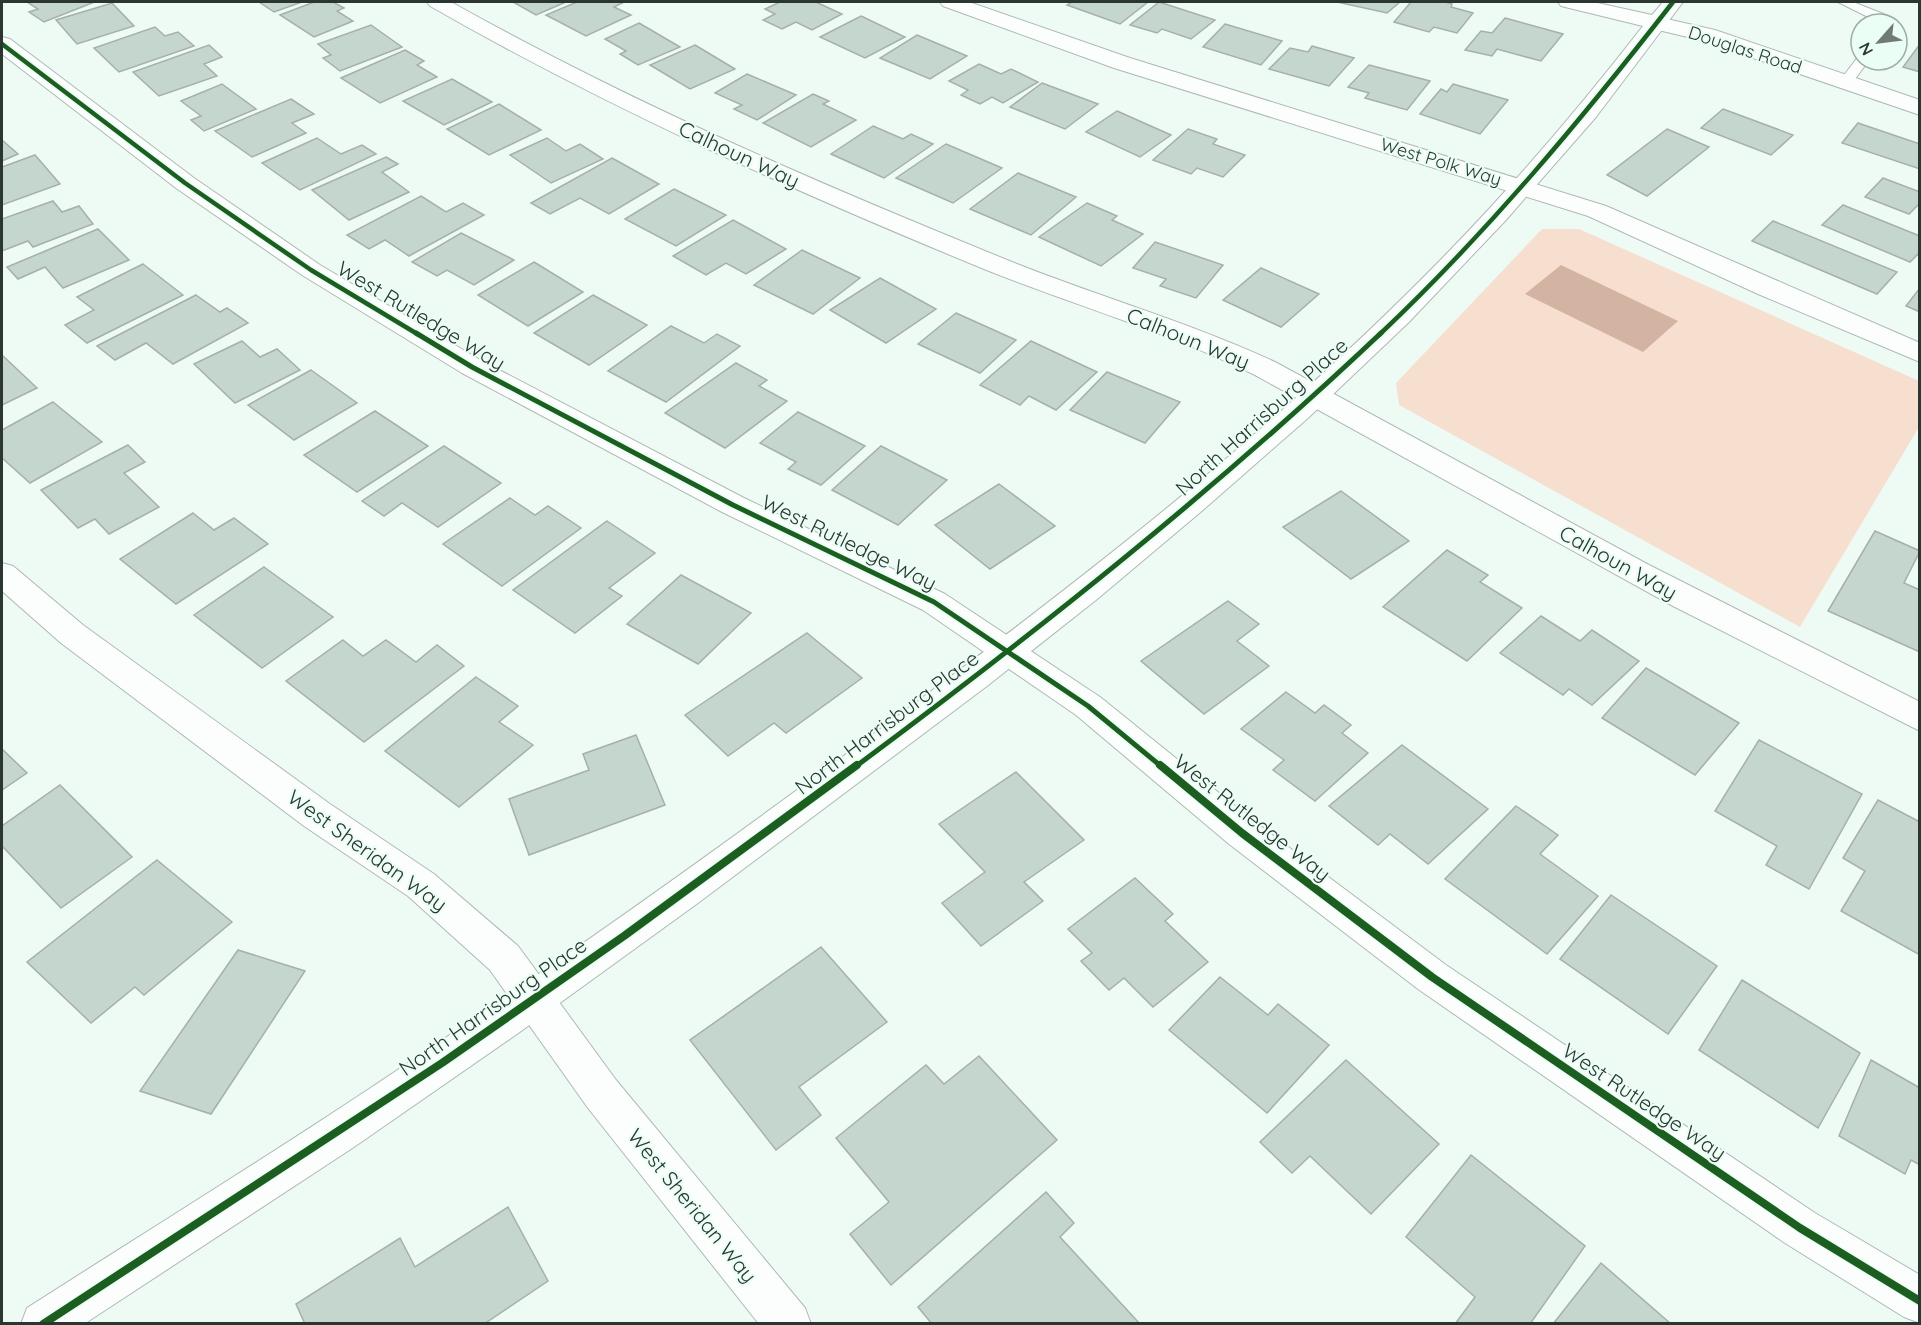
<svg xmlns="http://www.w3.org/2000/svg" width="1921" height="1325" font-family="Quicksand,sans-serif">
	<rect width="100%" height="100%" fill="#eefaf4"/>
	<path fill="#f7dfd0" d="M1542 229H1579L1919 381V427L1800 627 1399 405 1396 383Z"/>
	<path fill="#d3b3a1" d="M1561 265 1678 321 1643 352 1525 294Z"/>
	<g fill="#c5d6ce" stroke="#a6b0ab" stroke-width="1.5">
		<path d="M27 2H89L92 3 44 22 29 12 38 9Z"/>
		<path d="M259 2H302L274 12Z"/>
		<path d="M314 2H333L344 8 337 11 353 21 314 37 280 15Z"/>
		<path d="M513 2H566L536 15Z"/>
		<path d="M577 2H624L614 7 631 15 586 36 546 15Z"/>
		<path d="M780 2H821L818 3 842 14 812 30 796 22 782 29 763 20 775 14 765 9Z"/>
		<path d="M1072 2H1148L1120 24 1067 5Z"/>
		<path d="M1159 2 1215 20 1191 39 1162 29 1157 33 1130 25Z"/>
		<path d="M1337 2H1400L1387 13Z"/>
		<path d="M1411 2H1445L1452 4 1451 7 1473 13 1457 33 1434 27 1429 32 1394 22Z"/>
		<path d="M112 3 134 26 77 44 56 20Z"/>
		<path d="M861 16 905 37 865 58 820 37Z"/>
		<path d="M1505 18 1563 34 1541 61 1497 49 1492 56 1465 50 1481 31 1492 33Z"/>
		<path d="M639 23 680 47 638 65 620 54 626 51 605 39Z"/>
		<path d="M1225 24 1282 41 1261 65 1203 47Z"/>
		<path d="M371 25 402 47 340 71 323 58 331 55 318 44Z"/>
		<path d="M155 27 165 36 178 32 194 46 119 72 94 48Z"/>
		<path d="M917 35 967 56 930 79 880 58Z"/>
		<path d="M1920 44V72L1903 67Z"/>
		<path d="M209 45 222 57 204 64 217 76 159 96 133 72Z"/>
		<path d="M695 45 735 69 690 89 650 65Z"/>
		<path d="M1312 46 1354 58 1329 86 1269 69 1290 48 1308 52Z"/>
		<path d="M405 50 424 61 417 65 437 77 380 103 341 78Z"/>
		<path d="M979 64 1001 74 1011 69 1038 82 1003 103 992 97 980 104 961 95 968 90 949 81Z"/>
		<path d="M1369 65 1430 81 1407 110 1365 98 1369 93 1348 87Z"/>
		<path d="M747 74 796 95 757 120 734 109 742 105 715 93Z"/>
		<path d="M452 79 492 102 444 125 403 101Z"/>
		<path d="M1042 83 1098 104 1065 129 1010 107Z"/>
		<path d="M222 84 256 109 204 131 191 120 201 116 181 101Z"/>
		<path d="M1453 84 1508 100 1480 134 1420 114 1441 89 1447 92Z"/>
		<path d="M813 94 829 101 823 104 856 120 811 147 763 123Z"/>
		<path d="M291 99 314 114 292 123 306 133 252 157 215 131Z"/>
		<path d="M499 104 541 130 489 155 447 129Z"/>
		<path d="M1723 109 1793 135 1771 155 1701 128Z"/>
		<path d="M1117 111 1171 135 1140 157 1086 132Z"/>
		<path d="M1858 123 1920 144V169L1842 143Z"/>
		<path d="M873 126 903 139 911 134 933 144 884 178 831 154Z"/>
		<path d="M1188 129 1217 139 1213 144 1245 155 1223 177 1197 168 1191 174 1153 160Z"/>
		<path d="M1667 129 1709 147 1647 196 1607 175Z"/>
		<path d="M317 138 341 154 362 145 376 154 300 190 262 163Z"/>
		<path d="M547 138 566 151 580 144 603 159 551 183 510 155Z"/>
		<path d="M2 140 18 154 2 161Z"/>
		<path d="M946 144 1002 168 953 203 896 178Z"/>
		<path d="M35 155 60 184 2 205V167Z"/>
		<path d="M386 157 398 164 382 172 409 192 349 220 312 190Z"/>
		<path d="M612 158 659 184 609 214 580 198 550 214 531 203Z"/>
		<path d="M1018 173 1076 197 1031 235 970 209Z"/>
		<path d="M1883 178 1920 192V203L1909 214 1865 197Z"/>
		<path d="M674 189 726 215 676 246 625 219Z"/>
		<path d="M421 196 446 212 463 203 484 215 409 256 385 240 369 249 347 235Z"/>
		<path d="M53 201 62 212 79 206 93 224 33 247 28 241 2 251V219Z"/>
		<path d="M1087 203 1117 216 1112 220 1143 234 1101 266 1039 237Z"/>
		<path d="M1843 205 1920 236V252L1910 262 1822 225Z"/>
		<path d="M733 220 786 249 746 274 726 263 706 275 673 256Z"/>
		<path d="M1773 221 1897 272 1877 294 1752 241Z"/>
		<path d="M98 229 129 260 63 288 45 267 18 279 7 267Z"/>
		<path d="M461 233 514 260 474 285 447 270 437 276 412 262Z"/>
		<path d="M1155 242 1223 265 1196 298 1160 286 1166 279 1133 268Z"/>
		<path d="M802 250 860 278 813 314 754 285Z"/>
		<path d="M534 262 583 292 528 326 478 295Z"/>
		<path d="M143 264 183 295 87 343 65 325 94 310 77 297Z"/>
		<path d="M1261 268 1319 294 1281 327 1223 300Z"/>
		<path d="M880 278 936 309 886 343 830 310Z"/>
		<path d="M1920 288V312L1906 306Z"/>
		<path d="M196 295 220 312 227 308 248 323 173 364 146 343 115 360 97 346Z"/>
		<path d="M593 295 647 325 589 365 534 333Z"/>
		<path d="M956 313 1016 340 980 373 918 344Z"/>
		<path d="M671 326 704 343 717 334 740 346 666 402 608 371Z"/>
		<path d="M242 341 260 357 277 349 300 370 235 403 194 364Z"/>
		<path d="M1031 341 1097 372 1056 410 1029 396 1020 405 980 385Z"/>
		<path d="M2 355 37 388 2 405Z"/>
		<path d="M736 363 767 380 759 386 787 401 725 448 665 413Z"/>
		<path d="M311 370 357 403 294 440 248 405Z"/>
		<path d="M1107 372 1180 402 1145 443 1070 410Z"/>
		<path d="M53 402 102 442 30 483 2 458V430Z"/>
		<path d="M375 411 428 446 357 492 304 455Z"/>
		<path d="M798 412 865 446 821 485 788 469 796 462 760 443Z"/>
		<path d="M128 445 145 462 124 473 159 507 109 534 95 519 78 528 41 490Z"/>
		<path d="M444 446 501 483 438 527 402 503 384 516 362 501Z"/>
		<path d="M881 446 947 480 898 525 832 490Z"/>
		<path d="M999 484 1055 526 990 569 935 525Z"/>
		<path d="M1341 491 1409 541 1351 579 1283 527Z"/>
		<path d="M510 498 535 515 548 506 581 528 502 586 443 544Z"/>
		<path d="M193 513 214 530 234 518 268 544 176 604 120 559Z"/>
		<path d="M607 521 655 553 609 588 622 596 575 633 513 590Z"/>
		<path d="M1875 531 1920 551 1904 583 1920 590V652L1828 611Z"/>
		<path d="M1447 550 1488 575 1480 582 1522 608 1467 661 1383 607Z"/>
		<path d="M264 567 333 617 262 668 194 615Z"/>
		<path d="M681 575 751 613 698 664 627 624Z"/>
		<path d="M1228 601 1259 624 1237 641 1269 666 1204 714 1141 661Z"/>
		<path d="M1541 616 1580 641 1592 630 1639 661 1592 705 1569 689 1563 695 1500 653Z"/>
		<path d="M807 633 862 678 786 733 774 723 728 756 685 715Z"/>
		<path d="M343 640 363 656 386 640 416 662 437 645 464 666 364 742 286 681Z"/>
		<path d="M1646 668 1739 723 1695 775 1602 718Z"/>
		<path d="M476 677 518 706 499 722 533 745 459 807 385 751Z"/>
		<path d="M1286 692 1315 713 1324 705 1351 725 1342 733 1368 753 1315 801 1273 770 1284 760 1241 729Z"/>
		<path d="M636 735 665 805 529 855 509 799 589 770 583 754Z"/>
		<path d="M1759 740 1862 794 1809 889 1766 865 1777 846 1715 811Z"/>
		<path d="M1402 745 1488 809 1428 864 1390 834 1378 845 1329 806Z"/>
		<path d="M2 749 27 773 2 790Z"/>
		<path d="M1016 772 1084 840 1024 882 1043 901 981 946 942 903 985 872 939 824Z"/>
		<path d="M60 785 132 857 61 908 2 846V826Z"/>
		<path d="M1878 800 1920 822V955L1841 911 1865 871 1843 858Z"/>
		<path d="M1516 806 1558 835 1540 854 1598 896 1547 954 1445 879Z"/>
		<path d="M157 860 232 922 144 995 135 987 91 1023 27 962Z"/>
		<path d="M1135 878 1173 914 1165 921 1208 962 1153 1007 1124 978 1109 990 1081 961 1092 953 1068 929Z"/>
		<path d="M1611 895 1717 966 1668 1034 1560 959Z"/>
		<path d="M821 947 887 1022 799 1087 821 1115 776 1150 690 1040Z"/>
		<path d="M238 950 305 971 211 1114 140 1091Z"/>
		<path d="M1220 977 1268 1015 1278 1004 1329 1045 1267 1113 1169 1030Z"/>
		<path d="M1742 980 1860 1053 1818 1128 1699 1050Z"/>
		<path d="M979 1056 1057 1140 891 1285 850 1234 889 1202 836 1138 926 1065 944 1084Z"/>
		<path d="M1346 1060 1439 1144 1371 1214 1310 1156 1292 1173 1260 1142Z"/>
		<path d="M1871 1060 1920 1088V1165L1911 1160 1905 1174 1839 1136Z"/>
		<path d="M1471 1155 1585 1246 1530 1324H1455L1475 1297 1406 1237Z"/>
		<path d="M1046 1192 1074 1223 1060 1237 1140 1324H932L918 1307Z"/>
		<path d="M508 1207 548 1281 484 1324H305L296 1304 400 1238 415 1267Z"/>
		<path d="M1601 1263 1671 1324H1553Z"/>
	</g>
	<g fill="none" stroke-linecap="round" stroke-linejoin="round">
		<g stroke="#afb9b4" stroke-width="2">
			<g id="lane">
				<path d="M1838 2H1853L1891 17 1894 24H1882Z"/>
				<path d="M1858 57 1869 60 1850 86H1840L1838 83Z"/>
			</g>
		</g>
		<g stroke="#afb9b4" stroke-width="2">
			<g id="street">
				<path d="M427 2H451C633 104 824 186 1017 264 1103 298 1191 323 1275 362L1649 565 1920 702V731L1673 606 1255 375C1168 332 1074 305 984 269 794 191 608 108 430 6Z"/>
				<path d="M940 2H969L1130 58 1606 206 1920 343V362L1758 294 1588 216 1114 68 943 6Z"/>
				<path d="M1658 17 1715 30 1920 100V115L1700 40 1650 28 1647 23 1650 18Z"/>
				<path d="M2 37 10 39 194 178 320 265 482 361 744 498 945 594 1100 697 1255 822 1446 965 1815 1213 1920 1275V1323L1904 1317 1785 1243 1418 989 1229 844 1076 715 923 610 722 512 462 373 302 275 176 188 2 54Z"/>
				<path d="M2 563 13 566 83 625 330 804 434 874 518 946 616 1080 805 1308 811 1324H759L588 1108 490 970 408 896 304 826 61 643 2 591Z"/>
			</g>
		</g>
		<g stroke="#afb9b4" stroke-width="2">
			<path id="secondary" d="M1558 2H1593L1652 15 1663 2H1683L1596 117 1505 221 1409 322 1308 418 1203 510 1096 600 987 686 698 903 517 1034 354 1147 84 1324H21L27 1308C141 1235 256 1164 369 1089 540 976 707 857 872 735 1089 575 1305 408 1489 209 1543 150 1594 89 1643 26L1561 6Z"/>
		</g>
		<use href="#lane" fill="#fcfefd" fill-rule="evenodd"/>
		<use href="#street" fill="#fcfefd" fill-rule="evenodd"/>
		<use href="#secondary" fill="#fcfefd" fill-rule="evenodd"/>
		<g stroke="#eafef5" stroke-width="8">
			<g id="cycleway-far2">
				<path d="M2 44 185 183 311 270 419 335"/>
				<path d="M1379 335C1487 233 1582 119 1673 2"/>
			</g>
		</g>
		<g stroke="#eafef5" stroke-width="9">
			<g id="cycleway-far1">
				<path d="M416 333 472 367 733 505 934 602 1088 706 1162 767"/>
				<path d="M855 767C1038 631 1215 490 1381 333"/>
			</g>
		</g>
		<g stroke="#eafef5" stroke-width="11">
			<g id="cycleway">
				<path d="M1160 765 1242 833 1432 977 1800 1228 1920 1301"/>
				<path d="M43 1324 442 1063 624 936 857 765"/>
			</g>
		</g>
		<use href="#cycleway-far2" stroke="#1b5e20" stroke-width="4.5"/>
		<use href="#cycleway-far1" stroke="#1b5e20" stroke-width="5"/>
		<use href="#cycleway" stroke="#1b5e20" stroke-width="8"/>
	</g>
	<g text-anchor="middle" stroke-width="4.5" stroke-linejoin="round" paint-order="stroke">
		<g font-size="18" fill="#2c3631" stroke="#eafef5">
			<text transform="translate(1745 50) rotate(18)" y="6">Douglas Road</text>
			<text transform="translate(1441 162) rotate(17)" y="6">West Polk Way</text>
		</g>
		<g font-size="21" fill="#2c3631" stroke="#eafef5">
			<text transform="translate(739 155) rotate(25)" y="7">Calhoun Way</text>
			<text transform="translate(421 316) rotate(31)" y="7">West Rutledge Way</text>
			<text transform="translate(1188 339) rotate(22)" y="7">Calhoun Way</text>
			<text transform="translate(1262 417) rotate(-42)" y="7">North Harrisburg Place</text>
			<text transform="translate(849 543) rotate(26)" y="7">West Rutledge Way</text>
			<text transform="translate(1618 563) rotate(29)" y="7">Calhoun Way</text>
			<text transform="translate(887 723) rotate(-37)" y="7">North Harrisburg Place</text>
			<text transform="translate(1252 818) rotate(38)" y="7">West Rutledge Way</text>
			<text transform="translate(367 851) rotate(36)" y="7">West Sheridan Way</text>
			<text transform="translate(493 1007) rotate(-35)" y="7">North Harrisburg Place</text>
			<text transform="translate(1644 1102) rotate(34)" y="7">West Rutledge Way</text>
			<text transform="translate(692 1206) rotate(51)" y="7">West Sheridan Way</text>
		</g>
	</g>
	<rect width="1921" height="1325" fill="none" stroke="#2c3631" stroke-width="6"/>
	<g transform="translate(1879 42) rotate(242)"><circle r="28" fill="#eafef5" stroke="#9eaea7" stroke-width="1.5"/>
	<path d="M0-4.5L10 22L0 15L-10 22Z" fill="#707b75"/>
	<text y="-9" font-size="16" font-weight="bold" text-anchor="middle" fill="#2c3631">N</text>
	</g>
</svg>
